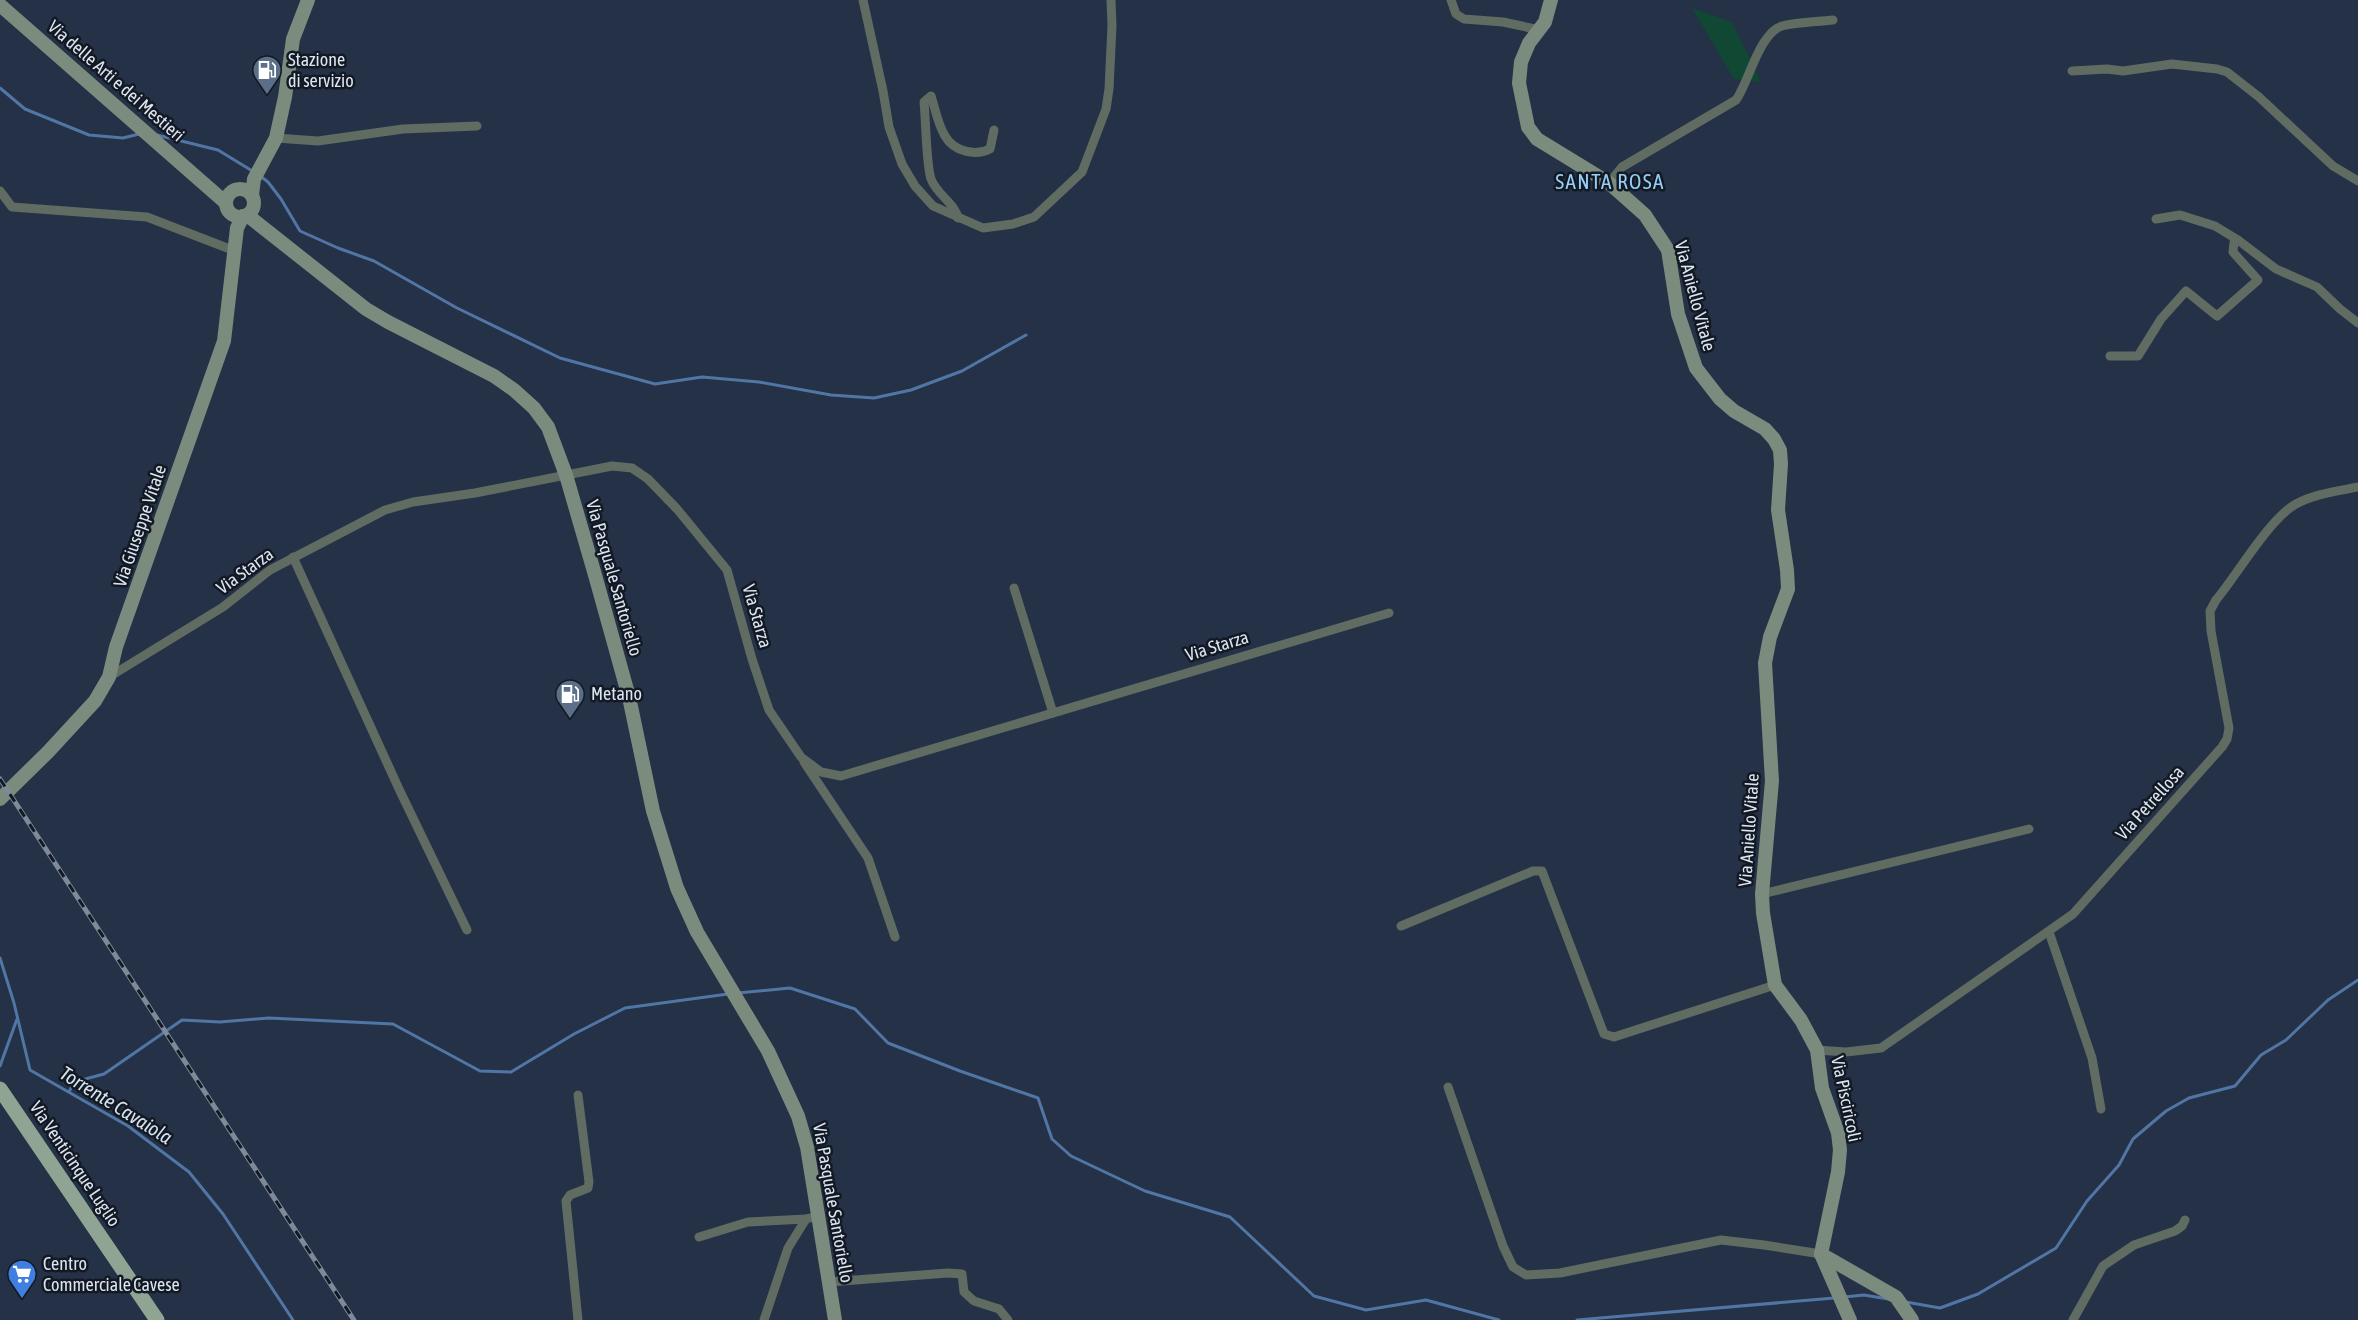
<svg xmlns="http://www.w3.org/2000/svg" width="2358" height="1320" font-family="'Asap Condensed',sans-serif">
	<rect width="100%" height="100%" fill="#243146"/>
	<path fill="#114834" d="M1692 8 1732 22 1761 82 1734 79Z"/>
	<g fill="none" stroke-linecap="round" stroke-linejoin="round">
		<g stroke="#5176a5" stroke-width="3">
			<path d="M0 88 25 109 89 135 123 138 139 134"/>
			<path d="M157 135 218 150 254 172"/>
			<path d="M259 175 268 182 281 199 300 231 338 248 374 261 457 308 560 358 655 384 702 377 759 382 831 395 874 398 911 390 962 371 1026 335"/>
			<path d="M0 958 14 1003 30 1070 128 1126 189 1172 223 1214 293 1320"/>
			<path d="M738 993 790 988 855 1009 888 1043 960 1071 1038 1098 1052 1139 1071 1156 1145 1191 1230 1217 1314 1296 1366 1310 1426 1300 1499 1320"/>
			<path d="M0 1066 17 1019"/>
			<path d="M69 1092 74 1082 104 1074 182 1020 220 1022 269 1018 393 1024 480 1071 511 1072 574 1034 625 1008 728 994"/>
			<path d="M1844 1297 1864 1295 1888 1299"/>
			<path d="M1906 1302 1940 1308 1978 1294 2056 1248 2087 1201 2119 1165 2133 1139 2166 1111 2189 1098 2235 1086 2261 1055 2286 1040 2328 1000 2358 980"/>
			<path d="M1577 1320 1834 1298"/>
		</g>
		<g stroke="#606b62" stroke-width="9">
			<path d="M863 0 883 91 889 127 902 164 915 186 933 206 983 228 1013 224 1034 217 1082 172 1106 109 1109 89 1112 26 1111 0"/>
			<path d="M1451 0 1456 14 1464 19 1503 22 1540 30"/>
			<path d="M2072 71 2107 69 2123 71 2172 64 2217 69 2227 72 2259 97 2333 166 2358 181"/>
			<path d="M276 138 318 141 403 129 477 126"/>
			<path d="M1609 183 1622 167 1736 100C1749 82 1759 33 1782 26 1798 22 1816 22 1833 20"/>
			<path d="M0 191 12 207 147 217 235 251"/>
			<path d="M958 218C955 203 937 195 931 179 926 163 926 121 924 102L931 96C935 108 938 125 945 136 954 152 976 156 990 149L994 130"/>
			<path d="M2156 219 2180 215 2215 226 2238 240"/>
			<path d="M2110 356H2138L2161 319 2186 291 2217 316 2258 280 2233 252 2234 242 2238 240 2276 269 2317 287 2340 309 2358 323"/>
			<path d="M293 557 399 789 467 930"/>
			<path d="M1014 588 1053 713"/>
			<path d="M109 677 223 607 270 570 385 510 413 502 475 493 612 466 632 468 648 479 677 509 727 570 752 659 769 710 801 757 821 772 841 776 1389 613"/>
			<path d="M804 762 868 858 895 937"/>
			<path d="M1762 894 2029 829"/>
			<path d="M1401 926 1533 871H1542L1604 1034 1614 1037 1775 985"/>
			<path d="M2049 932 2092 1058 2101 1109"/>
			<path d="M1817 1050 1846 1052 1881 1048 2073 914 2222 747 2227 739 2229 728 2211 631 2210 611 2216 600C2237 575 2270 518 2296 504 2314 494 2338 491 2358 487"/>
			<path d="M1448 1087 1503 1246 1513 1267 1526 1275 1560 1273 1721 1240 1764 1245 1821 1254"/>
			<path d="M699 1237 748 1222 806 1219"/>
			<path d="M829 1282 948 1273 962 1274 964 1292 974 1301 999 1309 1008 1320"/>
			<path d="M578 1320 566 1201 570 1195 588 1188 589 1182 578 1095"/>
			<path d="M764 1320 788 1248 806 1219 818 1216"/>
			<path d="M2073 1320 2103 1266 2134 1245 2175 1231 2182 1226 2185 1220"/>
		</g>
		<g stroke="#7b8c7e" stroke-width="14">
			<path d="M1551 0 1545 22 1529 43 1521 62 1519 83 1528 127 1537 139 1609 183 1645 215 1668 250 1678 314 1696 368 1720 399 1734 411 1765 429 1774 439 1780 450 1781 464 1778 510 1787 570 1788 589 1770 637 1765 663 1772 781 1762 894 1763 913 1775 985 1801 1020 1817 1050 1822 1088 1838 1133 1840 1150 1838 1172 1821 1254 1896 1297 1912 1320"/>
			<path d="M0 5 226 203"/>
			<circle cx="240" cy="203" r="14"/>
			<path d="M252 195 254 179 276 138 285 97 293 39 308 0"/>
			<path d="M247 215 366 309 388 322 494 376 514 390 534 408 548 427 566 475 595 575 629 697 653 811 677 888 697 932 768 1051 798 1116 807 1147 835 1320"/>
			<path d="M0 799 48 752 95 701 109 677 116 647 224 341 237 228 243 216"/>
			<path d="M1821 1254 1850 1320"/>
		</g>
		<path stroke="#8fa492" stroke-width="15" d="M0 1089 157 1320"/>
		<g stroke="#7e899a" stroke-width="5">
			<path id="rail" d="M0 779 354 1320"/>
		</g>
		<use href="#rail" stroke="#131923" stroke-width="3" stroke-dasharray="9" stroke-linecap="butt"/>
	</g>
	<defs>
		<g id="fuel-pin" transform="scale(1.5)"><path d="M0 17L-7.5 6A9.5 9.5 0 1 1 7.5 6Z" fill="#5c6f8a" stroke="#131923"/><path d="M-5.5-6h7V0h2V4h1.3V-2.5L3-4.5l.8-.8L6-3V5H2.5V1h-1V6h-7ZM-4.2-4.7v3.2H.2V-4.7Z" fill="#fff"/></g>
		<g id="supermarket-pin" transform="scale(1.5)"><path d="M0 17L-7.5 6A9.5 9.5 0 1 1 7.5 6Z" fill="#3f7fe0" stroke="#131923"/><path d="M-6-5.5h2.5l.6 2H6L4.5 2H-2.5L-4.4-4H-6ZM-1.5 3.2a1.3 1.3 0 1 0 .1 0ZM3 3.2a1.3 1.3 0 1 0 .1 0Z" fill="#fff"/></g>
	</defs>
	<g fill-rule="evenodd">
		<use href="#fuel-pin" x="267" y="70"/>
		<use href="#fuel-pin" x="570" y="694"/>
		<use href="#supermarket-pin" x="22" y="1274"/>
	</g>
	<g text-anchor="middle" stroke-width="5" stroke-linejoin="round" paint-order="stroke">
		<g font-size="18" fill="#dce5f2" stroke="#131923" text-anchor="start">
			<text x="288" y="66">Stazione<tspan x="288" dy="21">di servizio</tspan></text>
			<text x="591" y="700">Metano</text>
			<text x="43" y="1270">Centro<tspan x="43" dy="21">Commerciale Cavese</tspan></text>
		</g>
		<g font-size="18" fill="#dce5f2" stroke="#131923">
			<text transform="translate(116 81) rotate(41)" y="6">Via delle Arti e dei Mestieri</text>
			<text transform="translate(1695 296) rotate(75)" y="6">Via Aniello Vitale</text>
			<text transform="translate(140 526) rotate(-71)" y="6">Via Giuseppe Vitale</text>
			<text transform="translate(245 571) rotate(-36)" y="6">Via Starza</text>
			<text transform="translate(614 578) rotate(74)" y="6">Via Pasquale Santoriello</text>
			<text transform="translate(757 616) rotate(74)" y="6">Via Starza</text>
			<text transform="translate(1217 646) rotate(-17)" y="6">Via Starza</text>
			<text transform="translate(2150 803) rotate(-48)" y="6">Via Petrellosa</text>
			<text transform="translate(1749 830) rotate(-86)" y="6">Via Aniello Vitale</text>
			<text transform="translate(1846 1099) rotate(78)" y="6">Via Pisciricoli</text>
			<text transform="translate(75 1164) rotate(56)" y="6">Via Venticinque Luglio</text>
			<text transform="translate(833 1203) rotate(80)" y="6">Via Pasquale Santoriello</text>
		</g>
		<g font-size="20" font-style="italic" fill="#d8e3f1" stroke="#131923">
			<text transform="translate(116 1105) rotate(32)" y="7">Torrente Cavaiola</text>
		</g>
		<g font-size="21" letter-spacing="1.5" fill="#96cef6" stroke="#131923">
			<text x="1610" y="189">SANTA ROSA</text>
		</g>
	</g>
</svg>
